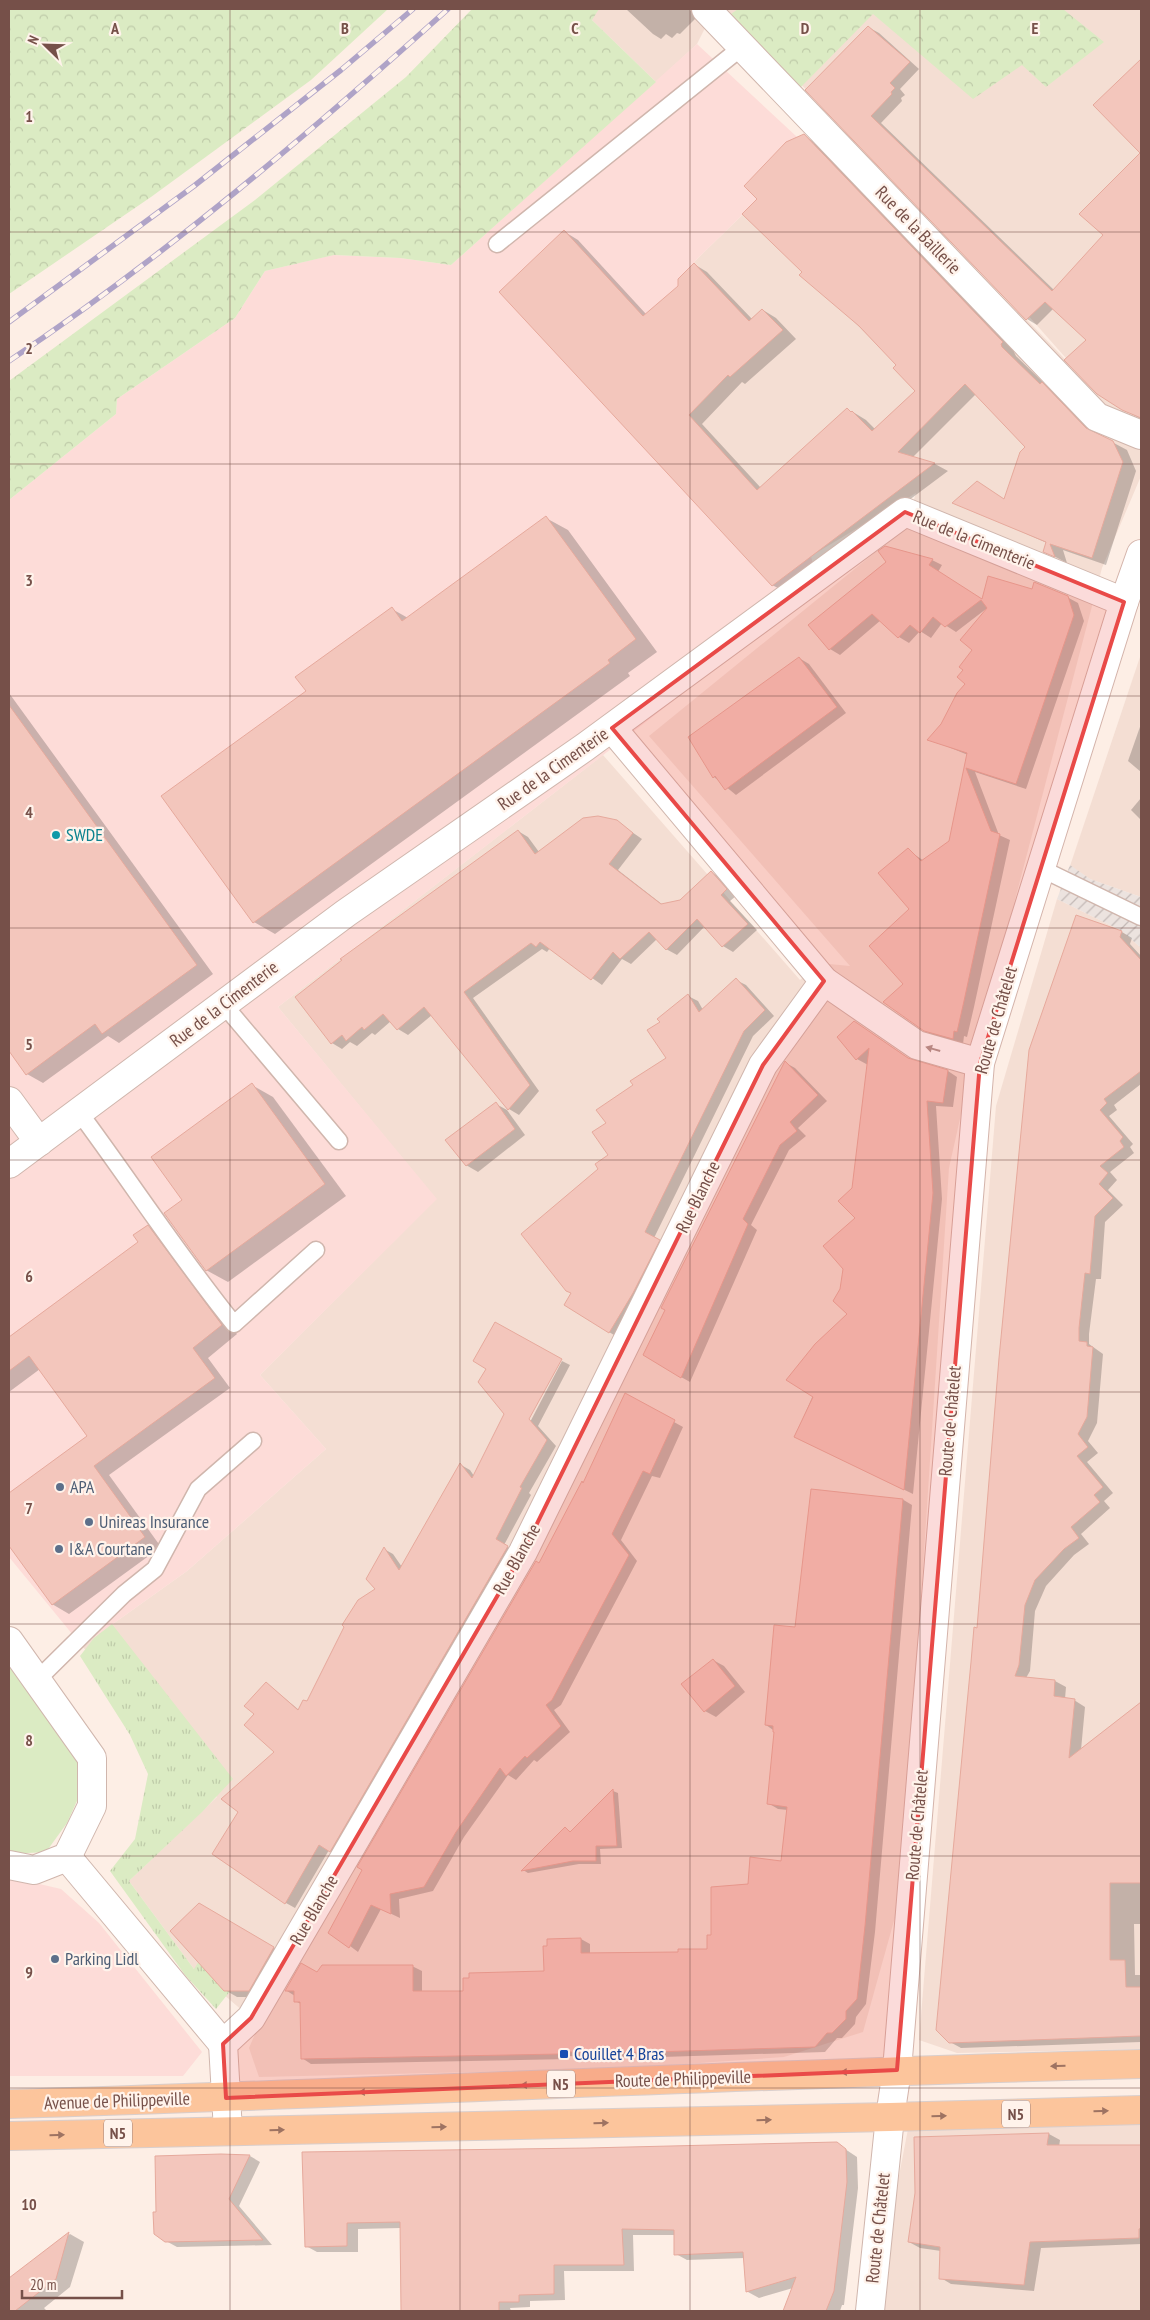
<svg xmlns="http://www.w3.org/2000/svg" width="1150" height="2320" font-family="'PT Sans Narrow',sans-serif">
	<defs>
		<pattern id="industrial-furrows" width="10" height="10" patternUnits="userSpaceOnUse" patternTransform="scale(1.25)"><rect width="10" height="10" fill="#ece3df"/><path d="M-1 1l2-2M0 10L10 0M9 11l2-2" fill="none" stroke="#c4bab7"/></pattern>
		<pattern id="grass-tufts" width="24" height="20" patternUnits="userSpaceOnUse" patternTransform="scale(1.25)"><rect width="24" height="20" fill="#dbebc3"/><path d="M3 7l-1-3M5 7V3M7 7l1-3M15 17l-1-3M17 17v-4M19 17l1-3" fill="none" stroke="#bfcba9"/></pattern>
		<pattern id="forest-crowns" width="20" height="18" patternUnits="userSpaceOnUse" patternTransform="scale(1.25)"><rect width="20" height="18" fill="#dbebc3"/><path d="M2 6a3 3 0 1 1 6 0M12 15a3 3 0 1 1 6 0" fill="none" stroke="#bfcba9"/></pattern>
	</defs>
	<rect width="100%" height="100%" fill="#fdeee5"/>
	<g fill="#f4ded3">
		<path d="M599 9H692L706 26 697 44 656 82 591 19Z"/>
		<path d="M726 9H1141V476L1102 568 974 1056 949 1168 902 1892 863 2032 784 2057 614 2069 259 2077 249 2048 328 1863 244 2012 194 1969 129 1881 217 1797 82 1646 187 1571 326 1449 260 1375 436 1199 278 1007 603 755 800 980 819 963 850 966 649 736 905 528 916 493 811 556 675 400 694 262 810 149 834 120 1088 383 1010 295Z"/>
		<path d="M1141 654V897L1090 879 1070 866Z"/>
		<path d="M1057 899 1122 931 1141 948V2049L957 2053 919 2040 996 1106Z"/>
		<path d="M1141 2121V2311H873L908 2129Z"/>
	</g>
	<g fill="#fddcd8">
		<path d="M697 44 810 149 694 262 753 326 676 400 811 556 816 577 691 687 278 1007 437 1199 260 1375 326 1449 187 1571 82 1646 9 1557V500L116 414 117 399 235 318 265 271 333 255 400 258 451 265Z"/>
		<path d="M9 1873 18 1879 61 1889 99 1923 202 2052 183 2076H9Z"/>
	</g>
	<path fill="url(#industrial-furrows)" d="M1070 865 1090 879 1141 897V948L1122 931 1057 899Z"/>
	<path fill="url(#grass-tufts)" d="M112 1624 233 1779 202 1812 129 1881 194 1969 204 1953 242 1976 216 2009 185 1975 110 1871 135 1839 148 1774 130 1735 80 1656 94 1638Z"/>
	<g fill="url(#forest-crowns)">
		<path d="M9 9H388L311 80 151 197 9 294Z"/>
		<path d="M472 9H599L592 20 656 82 451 265 400 258 334 255 265 271 235 318 117 399 116 414 9 500V381L255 200 406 77Z"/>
		<path d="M738 9H1063L1104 42 1046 87 1022 65 973 99 873 14 799 89 731 14Z"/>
	</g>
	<path fill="#dbebc3" d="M9 1658 76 1751 81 1792 67 1823 46 1852 9 1854Z"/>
	<g fill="#0003">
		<path d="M626 9H689L697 17 680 34 677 33 672 38 666 34 661 39 653 34Z"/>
		<path d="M868 27 879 33 919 69 900 89 905 95 901 98 902 101 881 123 1054 290 1105 235 1081 214 1141 153V419L1123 409 1087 340 1054 308 1037 325 1027 319 807 90Z"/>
		<path d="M1141 61V152L1095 105Z"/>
		<path d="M804 136 818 144 1016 350 1014 352 1016 356 1048 387 1056 392 1097 434 1127 450 1136 471 1106 565 1063 550 1067 563 1044 551 1047 543 954 502 1005 500 1027 447 976 394 913 457 935 464 948 471 786 592 772 585 565 232 578 240 646 314 679 286 694 264 707 272 753 320 763 310 776 318 796 339 745 384 742 382 702 424 761 488 853 412 866 420 876 430 917 391 898 365 804 272 759 199Z"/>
		<path d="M546 518 568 530 657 652 628 673 630 676 275 934 254 922 307 691 392 609 408 618Z"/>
		<path d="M932 560 942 565 938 572 982 600 1033 590 1067 597 1078 603 1084 621 1026 789 975 772 999 835 1010 840 974 1007 967 1037 964 1036 963 1044 935 1036 924 1030 905 984 911 909 908 850 924 861 950 842 968 755 929 739 942 725 966 684 964 670 974 650 986 609 956 632 942 623 931 638 920 631 909 643 899 637 881 620 840 655 830 649 810 625Z"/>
		<path d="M799 658 809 664 846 713 736 795 714 777Z"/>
		<path d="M9 693 213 974 119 1043 108 1036 43 1083 27 1074 9 1049Z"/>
		<path d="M1141 724V772L1128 761Z"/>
		<path d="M1141 798V820L1131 810Z"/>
		<path d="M616 821 642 839 618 870 663 905 681 901 712 873 722 878 736 896 730 901 757 930 733 952 723 946 705 926 677 955 666 949 657 939 631 964 622 959 602 985 550 948 547 952 542 949 473 998 539 1091 519 1115 509 1109 432 1015 408 1035 398 1029 391 1021 375 1035 372 1033 357 1046 350 1042 342 1049 332 1043 518 831 528 837 539 852Z"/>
		<path d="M1077 916 1122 932 1132 938 1130 944 1141 956V1084L1114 1105 1117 1110 1109 1116 1133 1144 1130 1147 1134 1153 1110 1172 1117 1180 1108 1190 1123 1205 1105 1222 1101 1279H1096L1089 1334V1344L1103 1354 1097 1423 1088 1441 1098 1453 1087 1462 1113 1493 1104 1501 1110 1508 1081 1534 1089 1544 1074 1555 1046 1586 1035 1611 1030 1671 1026 1678 1055 1681 1066 1687 1065 1699 1074 1700 1085 1707 1081 1750 1141 1704V1924H1134L1135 1975H1141V2042L961 2048 950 2042 978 1629Z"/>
		<path d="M736 980 746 985 774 1016 753 1036 654 1238 669 1246 619 1338 609 1332 572 1293 600 1169 610 1155 608 1123 635 1086 667 1059 661 1023 688 996 698 1001 703 1010Z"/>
		<path d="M855 1022 911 1060 948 1071 957 1077 953 1107 936 1106 942 1199 913 1494 795 1437 848 1314 841 1290 857 1218 853 1188 868 1065 857 1059Z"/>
		<path d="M786 1063 795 1068 827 1101 798 1128 806 1136 789 1150 751 1225 757 1230 690 1382 681 1377Z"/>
		<path d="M252 1085 273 1097 346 1196 228 1282 206 1270Z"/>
		<path d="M496 1104 507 1110 525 1135 478 1172 466 1165Z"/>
		<path d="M148 1227 164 1236 237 1334 208 1358 230 1388 109 1475 161 1547 69 1614 52 1604 9 1544V1494L88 1436 40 1369 9 1392V1337L140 1242Z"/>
		<path d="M495 1324 525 1424 528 1426 562 1361 570 1365 538 1426 556 1446 529 1493 531 1495 504 1545 517 1552 340 1856 329 1850 295 1908 286 1903 275 1752 256 1714 266 1683 299 1710 307 1703 376 1589 384 1549 393 1554 402 1567 461 1465 470 1470 474 1476 505 1414 487 1369Z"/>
		<path d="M625 1395 683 1427 660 1478 652 1476 621 1540 637 1561 561 1705 554 1710 570 1732 537 1762 534 1760 516 1780 508 1775 464 1837 433 1891 399 1899 400 1918 381 1909 358 1952 350 1946 539 1564 584 1484Z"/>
		<path d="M902 1499 912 1505 875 1932 866 2004 856 2017 855 2024 842 2038H837L825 2052 662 2057 593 2058 569 2056 570 2059 311 2064 302 2058 301 2004 295 2001V1996L287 1991 318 1974 412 1966 422 1971V1992L464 1993 545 1972 581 1939 590 1944V1954L679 1953 708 1950 713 1936 749 1886 782 1862 788 1810 778 1809 768 1803 776 1732 766 1725 796 1628Z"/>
		<path d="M713 1660 724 1666 745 1692 716 1717 705 1711Z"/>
		<path d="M613 1791 618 1793 622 1848 600 1849 601 1864H579L528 1873 523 1870 565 1828 571 1832Z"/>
		<path d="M199 1904 285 1954 260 1997H237L225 1990Z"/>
		<path d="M1049 2134 1060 2140 1059 2147 1141 2146V2244L1041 2248 1034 2291 951 2284 941 2278V2251L920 2248 909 2242 917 2193 915 2138Z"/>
		<path d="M836 2143 857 2157 858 2188 844 2305H842L840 2311H785L793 2288 759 2298 748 2292 745 2258 687 2260 676 2254 675 2235H633L634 2271H564L565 2300 530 2301V2307L510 2308 511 2311H402L401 2228 358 2229V2252H317L306 2246 304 2154 587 2150Z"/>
		<path d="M250 2156 260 2162 239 2206 272 2245 177 2247 166 2241 157 2213 156 2157Z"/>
		<path d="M70 2234 84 2242 70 2287 44 2308 47 2311H9V2281Z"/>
	</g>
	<g fill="#f3c6bc" stroke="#e6a99c">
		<path d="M868 26 910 62 890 83 895 88 891 92 892 94 871 116 1052 291 1103 235 1079 214 1140 153 1093 105 1141 59V418L1122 410 1097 394 1064 360 1086 340 1045 302 1026 320 805 90Z"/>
		<path d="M804 134 1003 342 1001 344 1002 347 1040 384 1042 382 1086 428 1113 441 1123 462 1092 558 1050 544 1055 557 1043 552 1046 542 952 503 977 481 1004 499 1020 452 1025 447 965 384 898 452 935 463 772 586 499 292 564 230 643 316 678 286V279L694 263 749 321 762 309 783 330 730 377 728 375 689 415 757 490 847 408 851 412 852 411 872 431 915 391 893 368 896 365 859 326 799 275 802 272 742 214 757 199 744 186 786 142Z"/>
		<path d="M546 516 636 639 608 660 610 663 253 923 161 796 306 691 295 677 392 607 402 621Z"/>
		<path d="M885 546 933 559 929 565 982 599 988 576 1032 589 1034 582 1068 596 1074 615 1016 784 966 768 991 831 1000 834 964 1001 957 1032 954 1031 953 1039 924 1031 883 1002 903 984 869 946 909 909 878 873 908 848 921 861 949 841 967 753 927 740 941 724 957 693 965 684 957 677 963 670 959 667 972 650 960 640 987 608 981 600 945 627 933 617 920 633 910 625 898 638 872 614 829 650 808 625 886 562 878 551Z"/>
		<path d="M799 657 837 707 725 790 715 776 713 778 688 737Z"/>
		<path d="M9 705 197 965 102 1034 95 1024 26 1075 9 1051Z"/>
		<path d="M598 816 617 820 633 833 609 864 661 904 680 900 711 871 727 889 721 895 748 924 722 947 697 919 666 950 649 932 620 959 613 952 591 980 540 942 536 947 531 943 464 992 530 1085 508 1110 424 1007 397 1030 383 1014 364 1030 362 1027 346 1041 342 1035 331 1044 295 997 342 960 340 959 518 830 535 854 583 818Z"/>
		<path d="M1076 915 1122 931 1120 937 1141 960V1071L1104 1099 1107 1103 1100 1110 1123 1137 1120 1141 1124 1147 1100 1166 1108 1173 1099 1184 1113 1198 1095 1216 1090 1274 1085 1273 1079 1328V1341L1087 1342V1346L1093 1347 1087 1417 1078 1434 1088 1447 1077 1456 1103 1487 1094 1495 1100 1502 1071 1527 1079 1538 1064 1549 1035 1580 1025 1605 1019 1665 1015 1676 1055 1680 1054 1696 1075 1699 1069 1758 1141 1702V1883H1110V1960H1125L1126 1987H1141V2036L949 2043 936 2030 971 1662 974 1627 977 1628 999 1358 1029 1050Z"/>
		<path d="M736 978 765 1010 744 1031 645 1232 660 1240 633 1293 609 1333 564 1305 571 1293 566 1291 521 1234 598 1169 595 1164 608 1155 592 1132 606 1123 596 1110 633 1085 630 1081 666 1058 647 1030 660 1022 657 1019 688 994 699 1012Z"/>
		<path d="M854 1021 908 1058 948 1070 943 1103 927 1101 933 1193 904 1490 794 1437 813 1397 786 1380 815 1344 847 1314 833 1301 840 1289 843 1269 823 1246 855 1218 838 1201 852 1188 869 1048 856 1060 837 1037Z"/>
		<path d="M785 1061 818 1095 790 1122 797 1131 780 1145 743 1219 748 1224 681 1378 643 1355 665 1310 661 1308Z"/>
		<path d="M252 1083 325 1184 206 1271 164 1213 182 1200 151 1157Z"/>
		<path d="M496 1102 515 1129 466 1166 445 1140Z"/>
		<path d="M148 1225 222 1325 193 1348 215 1378 94 1466 145 1537 52 1605 9 1546V1493L87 1436 29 1356 9 1371V1337L138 1242 133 1235Z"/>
		<path d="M495 1322 562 1359 529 1419 547 1440 520 1487 522 1488 496 1539 508 1546 330 1852 319 1845 285 1904 212 1854 238 1812 221 1799 274 1752 244 1725 254 1714 244 1706 266 1682 298 1710 303 1700 307 1701 344 1627 342 1625 358 1600 375 1589 366 1579 384 1547 399 1570 460 1463 472 1478 504 1414 478 1382 486 1369 473 1361Z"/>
		<path d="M625 1393 675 1420 650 1474 643 1471 612 1534 629 1555 552 1700 546 1705 561 1726 527 1758 525 1756 506 1776 500 1768 456 1832 424 1887 390 1894 391 1914 371 1905 349 1948 328 1933 362 1870 357 1867 536 1561 539 1563 582 1481 583 1483Z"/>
		<path d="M811 1489 903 1499 865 1926 857 1999 846 2011V2019L832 2033H827L815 2047 652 2052 582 2053 560 2051V2054L301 2059 300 2002H294V1991H285L301 1963 317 1972 322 1965H413V1991H463V1978H469V1973L544 1971 543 1946H547V1939L581 1938V1953L678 1952V1949H707V1935H711V1887L748 1884 750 1857 781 1861 787 1807 767 1804 774 1732H773V1726L765 1725 774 1625 795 1627Z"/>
		<path d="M713 1659 735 1686 704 1712 681 1684Z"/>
		<path d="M613 1789 617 1846H596V1861H573L521 1871 565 1827 570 1832Z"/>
		<path d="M199 1903 274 1947 249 1991H224L170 1931Z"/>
		<path d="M1049 2133 1047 2145H1141V2228L1139 2229V2238L1030 2242 1024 2285 939 2279 940 2247 908 2242 915 2193 914 2137Z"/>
		<path d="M837 2142 846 2149 847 2182 834 2291 826 2311H783L796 2277 746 2292 743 2252 674 2255V2230L622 2229 624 2265H554V2294L519 2295V2302H499V2311H401L400 2222 347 2223V2246L305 2247 302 2152 587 2148Z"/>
		<path d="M221 2154 250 2155 229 2199 263 2240 165 2242 154 2234 153 2212H156L155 2156Z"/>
		<path d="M69 2232 56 2279 15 2311H9V2278Z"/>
	</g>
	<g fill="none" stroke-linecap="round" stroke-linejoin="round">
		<g stroke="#d0b6ad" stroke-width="19">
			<g id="service">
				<path d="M497 244 742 47"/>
				<path d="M1042 869 1141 917"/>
				<path d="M224 1005 339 1141"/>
				<path d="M79 1112C131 1182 179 1256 234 1324L316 1250"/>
				<path d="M37 1680 124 1594 155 1569 198 1489 253 1441"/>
			</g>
		</g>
		<g stroke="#d0b6ad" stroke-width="30">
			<g id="minor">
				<path d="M706 9 1097 417 1141 435"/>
				<path d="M612 728 824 981 917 1045 980 1063"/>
				<path d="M9 1101 39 1142"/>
				<path d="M9 1164 346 913 585 747 905 512 1124 602"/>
				<path d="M9 1641 92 1758V1806L67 1857 34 1870 9 1865"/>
				<path d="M67 1857 223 2044"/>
				<path d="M228 2131 223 2044 251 2018 523 1552 763 1065 824 981"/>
			</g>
		</g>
		<g stroke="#d0b6ad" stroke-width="30">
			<path id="tertiary" d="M870 2311 890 2117"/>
		</g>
		<g stroke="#d4b4ab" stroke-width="30">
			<path id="secondary" d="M890 2117 897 2070 980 1063 1124 602 1141 554"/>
		</g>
		<g stroke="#d9cecc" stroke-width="30">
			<g id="primary">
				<path d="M9 2104C386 2093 764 2073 1141 2064"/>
				<path d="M9 2136 890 2117 1141 2110"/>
			</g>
		</g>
		<use href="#service" stroke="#fff" stroke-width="16"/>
		<use href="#minor" stroke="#fff" stroke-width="28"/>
		<use href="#tertiary" stroke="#fff" stroke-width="28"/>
		<use href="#secondary" stroke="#fff" stroke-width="28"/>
		<use href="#primary" stroke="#fcc59c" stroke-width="28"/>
		<g stroke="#afa3c7" stroke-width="5.5">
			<g id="rail">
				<path d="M9 322 194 186 341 70 413 9"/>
				<path d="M9 361C164 257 310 133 448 9"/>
			</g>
		</g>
		<use href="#rail" stroke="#fff3eb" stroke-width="4" stroke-dasharray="11" stroke-linecap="butt"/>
	</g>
	<defs><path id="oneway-solid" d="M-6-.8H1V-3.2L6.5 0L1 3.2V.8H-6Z" transform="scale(1.25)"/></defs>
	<use fill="#ad9692" href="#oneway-solid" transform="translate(933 1049) rotate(-164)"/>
	<g fill="#9e7362">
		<use href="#oneway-solid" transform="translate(1058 2066) rotate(179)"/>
		<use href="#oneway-solid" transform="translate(848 2072) rotate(178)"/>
		<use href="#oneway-solid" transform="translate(528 2085) rotate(178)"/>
		<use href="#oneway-solid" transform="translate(366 2092) rotate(178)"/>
		<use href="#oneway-solid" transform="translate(1101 2111) rotate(-2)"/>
		<use href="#oneway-solid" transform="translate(939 2116) rotate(-2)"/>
		<use href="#oneway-solid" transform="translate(764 2120) rotate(-1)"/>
		<use href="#oneway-solid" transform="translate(601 2123) rotate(-1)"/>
		<use href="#oneway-solid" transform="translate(439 2127) rotate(-1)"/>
		<use href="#oneway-solid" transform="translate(277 2130) rotate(-1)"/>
		<use href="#oneway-solid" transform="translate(57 2135) rotate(-1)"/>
	</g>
	<path fill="#e94a48" fill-opacity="0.2" stroke="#e94a48" stroke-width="4" stroke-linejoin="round" d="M905 512 1124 602 980 1063 897 2070 226 2098 223 2044 251 2018 523 1552 763 1065 824 981 612 728Z"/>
	<path fill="none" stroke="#765049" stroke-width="1" stroke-opacity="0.55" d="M230 9V2311M460 9V2311M690 9V2311M920 9V2311M9 232H1141M9 464H1141M9 696H1141M9 928H1141M9 1160H1141M9 1392H1141M9 1624H1141M9 1856H1141M9 2088H1141"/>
	<circle fill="#0f9aa8" stroke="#fff3eb" stroke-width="2" cx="56" cy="835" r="5"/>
	<g fill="#5c6f8a" stroke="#fff3eb" stroke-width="2">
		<circle cx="60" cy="1487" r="5"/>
		<circle cx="89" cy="1522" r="5"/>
		<circle cx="59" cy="1549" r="5"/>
		<circle cx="55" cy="1959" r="5"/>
	</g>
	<rect fill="#1a4fb4" stroke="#fff3eb" stroke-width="2" x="559" y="2049" width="10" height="10" rx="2.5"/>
	<g text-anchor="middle" stroke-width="4.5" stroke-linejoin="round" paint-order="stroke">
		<g fill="#fff3eb" stroke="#9f817a" stroke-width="1">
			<rect x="547" y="2070.5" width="28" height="27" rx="4"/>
			<rect x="1002" y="2100.5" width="28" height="27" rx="4"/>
			<rect x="104" y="2119.5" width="28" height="27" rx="4"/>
		</g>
		<g font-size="16" font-weight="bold" fill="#765049">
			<text x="561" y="2090">N5</text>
			<text x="1016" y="2120">N5</text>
			<text x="118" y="2139">N5</text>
		</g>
		<g font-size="18" fill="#765049" stroke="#fff3eb">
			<text transform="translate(918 230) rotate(46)" y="6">Rue de la Baillerie</text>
			<text transform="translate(974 540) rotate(22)" y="6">Rue de la Cimenterie</text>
			<text transform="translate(553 769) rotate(-35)" y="6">Rue de la Cimenterie</text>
			<text transform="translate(224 1004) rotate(-37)" y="6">Rue de la Cimenterie</text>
			<text transform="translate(996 1020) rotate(-74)" y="6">Route de Châtelet</text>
			<text transform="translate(698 1197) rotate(-64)" y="6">Rue Blanche</text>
			<text transform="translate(950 1421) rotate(-85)" y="6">Route de Châtelet</text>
			<text transform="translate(517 1559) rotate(-61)" y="6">Rue Blanche</text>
			<text transform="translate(917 1825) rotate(-85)" y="6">Route de Châtelet</text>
			<text transform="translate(314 1910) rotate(-60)" y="6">Rue Blanche</text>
			<text transform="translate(683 2079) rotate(-2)" y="6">Route de Philippeville</text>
			<text transform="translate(117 2101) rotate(-2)" y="6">Avenue de Philippeville</text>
			<text transform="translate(878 2228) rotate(-84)" y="6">Route de Châtelet</text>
		</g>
		<g font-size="18" fill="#0d838f" stroke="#fff3eb" text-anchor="start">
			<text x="66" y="841">SWDE</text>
		</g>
		<g font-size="18" fill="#4e5e75" stroke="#fff3eb" text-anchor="start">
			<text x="70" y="1493">APA</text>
			<text x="99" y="1528">Unireas Insurance</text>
			<text x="69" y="1555">I&amp;A Courtane</text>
			<text x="65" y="1965">Parking Lidl</text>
		</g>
		<g font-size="18" fill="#164399" stroke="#fff3eb" text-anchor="start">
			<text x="574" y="2060">Couillet 4 Bras</text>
		</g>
	</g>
	<g font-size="16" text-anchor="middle" font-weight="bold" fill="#765049" stroke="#fff3eb" stroke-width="4.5" stroke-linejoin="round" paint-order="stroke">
		<text x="115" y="34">A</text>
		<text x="345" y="34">B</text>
		<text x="575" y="34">C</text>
		<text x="805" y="34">D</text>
		<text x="1035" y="34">E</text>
		<text x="29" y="122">1</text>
		<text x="29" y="354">2</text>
		<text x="29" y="586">3</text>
		<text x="29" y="818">4</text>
		<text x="29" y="1050">5</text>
		<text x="29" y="1282">6</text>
		<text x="29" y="1514">7</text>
		<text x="29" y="1746">8</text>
		<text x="29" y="1978">9</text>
		<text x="29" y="2210">10</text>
	</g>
	<rect width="1150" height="2320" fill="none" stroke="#765049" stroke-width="20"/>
	<g transform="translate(45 45) rotate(293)" stroke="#fff3eb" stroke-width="4" paint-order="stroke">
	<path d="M0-4L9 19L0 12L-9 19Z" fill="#765049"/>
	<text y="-8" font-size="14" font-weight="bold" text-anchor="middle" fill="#765049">N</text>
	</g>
	<path d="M22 2290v8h100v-8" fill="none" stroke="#765049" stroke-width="2.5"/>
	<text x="30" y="2290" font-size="15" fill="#765049" stroke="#fff3eb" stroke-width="4" paint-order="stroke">20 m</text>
</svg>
